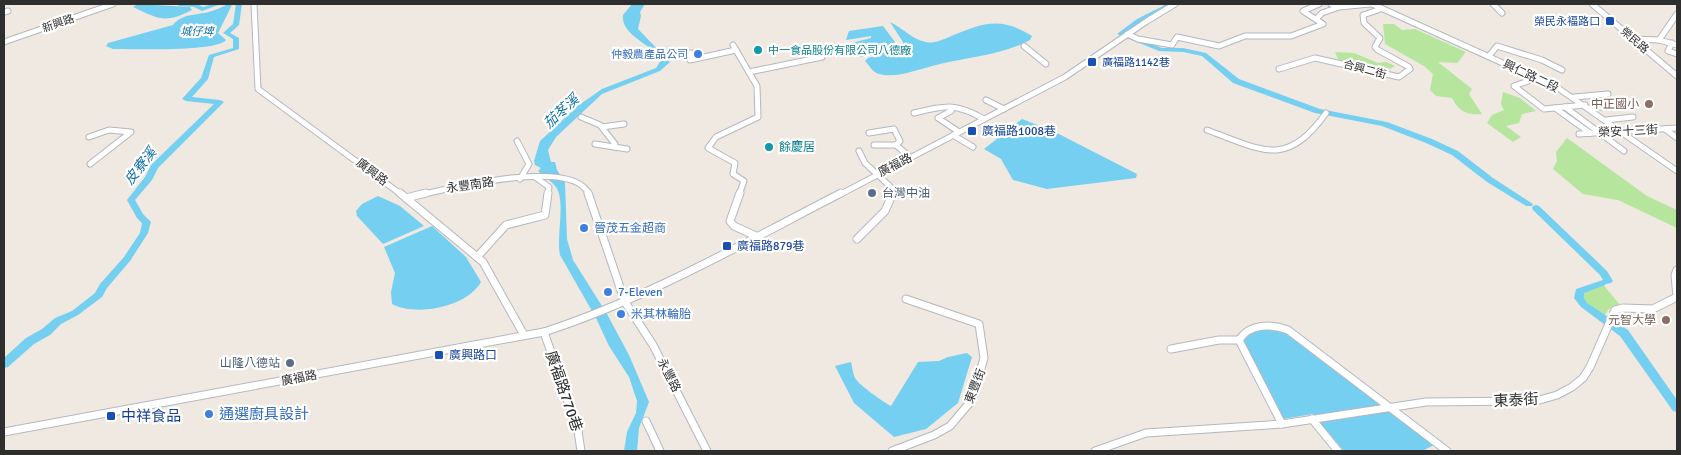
<svg xmlns="http://www.w3.org/2000/svg" width="1681" height="455" font-family="Signika,'Noto Sans TC',sans-serif">
	<rect width="100%" height="100%" fill="#efe9e1"/>
	<g fill="#b6e59e">
		<path d="M1383 24H1394L1402 30 1415 29 1466 52 1457 63 1438 62 1472 89 1469 94 1482 114C1467 115 1459 112 1452 98L1436 96 1430 90 1433 74 1424 66 1385 44Z"/>
		<path d="M1335 52 1354 53 1378 63 1386 62 1395 66 1384 72 1351 65 1338 59Z"/>
		<path d="M1503 92 1520 98 1536 111 1522 114 1519 123 1506 126 1521 137 1513 142 1487 123 1492 115 1504 110 1501 104Z"/>
		<path d="M1567 138 1647 196 1677 210V228L1618 200 1583 194 1553 169 1557 161 1556 152Z"/>
		<path d="M1601 282 1620 305 1609 309 1603 317 1579 296 1589 286Z"/>
	</g>
	<g fill="#75cff0">
		<path d="M138 4 190 7 192 10C165 24 159 19 133 7Z"/>
		<path d="M228 4H232L231 7 218 33 226 40C217 52 132 49 113 49L106 46 108 43 173 25C181 14 197 15 209 12 216 10 222 7 228 4Z"/>
		<path d="M632 4H645L640 12 641 16 638 29 670 62 660 71 602 94 556 137 548 150 551 162H555L557 170 565 182 567 239 573 260 607 314 629 355 649 402 639 428 637 451H624L627 432 636 413 637 401 629 377 609 346 596 318 560 255C556 236 566 202 556 187 552 182 544 176 538 171L541 168 535 165 534 161 540 141 579 105 602 89 656 68 660 62C659 46 620 37 623 15Z"/>
		<path d="M890 22C903 28 913 40 926 42 933 44 942 40 949 37 981 24 999 15 1032 36L1030 40C1002 55 970 57 940 64 921 68 898 79 879 74 873 73 869 65 865 61L868 58 902 47 903 42Z"/>
		<path d="M883 26 895 42 890 47 861 57 848 44 871 38V36L846 40 849 31Z"/>
		<path d="M1022 119 1053 131 1137 174 1136 178 1047 189 1013 180 1001 159 984 149Z"/>
		<path d="M378 196 400 206 424 226 383 244 357 216 356 211 362 204Z"/>
		<path d="M432 226 466 257 481 282C467 307 416 317 392 304L391 292 395 273 384 247Z"/>
		<path d="M1261 326 1284 328 1378 403 1436 444 1422 451H1344L1313 414 1283 419 1242 338Z"/>
		<path d="M967 353 972 357 958 403 926 429 894 437 854 403 835 366 851 362C852 366 853 374 855 378 860 386 882 401 891 406L918 362 939 361 948 357Z"/>
	</g>
	<g fill="none" stroke-linecap="round" stroke-linejoin="round">
		<g fill="#75cff0" fill-rule="evenodd">
			<path d="M176 4H197L203 7 212 4H221L202 11 194 7 179 6Z"/>
			<path d="M236 4H242L239 25 230 33 239 38V49L214 57 208 79 192 97 220 100 224 102 158 168 152 180 135 200 143 214 151 222 148 233 130 261 107 288 102 297 78 315 61 324 50 335 34 344 8 367 4 368V358L26 338 42 329 55 318 72 311 95 293 100 284 124 257 140 233 142 223 137 218 127 200 145 177 151 165 214 104 186 101 182 99 201 78 209 55 233 48V39L223 33 233 24Z"/>
			<path d="M1167 4H1174L1141 21 1125 34 1162 48H1183L1206 53 1239 79 1320 109 1387 122 1432 139 1458 151 1493 178 1533 204 1532 206H1526L1487 182 1452 155 1426 143 1382 126 1315 113 1233 83 1202 56 1183 52 1159 51 1117 34 1137 19Z"/>
			<path d="M1536 205 1539 206 1607 271 1613 281 1611 283 1606 284 1605 285 1584 293V298L1587 303 1628 330 1677 400V412L1673 411 1620 336 1581 307 1574 298 1576 289 1603 280 1600 275 1533 210 1532 208 1533 206Z"/>
		</g>
		<g stroke="#b4b7c1" stroke-width="7">
			<g id="minor-far1">
				<path d="M254 4 258 89 402 195"/>
				<path d="M1331 4 1339 7 1370 4"/>
				<path d="M1372 4 1558 88 1677 171"/>
				<path d="M1493 4 1502 13"/>
				<path d="M1592 4 1677 76"/>
				<path d="M4 12 8 11"/>
				<path d="M1318 17 1322 13 1339 7"/>
				<path d="M1127 34 1138 39 1172 45 1177 37 1219 46 1245 36H1291L1323 24 1303 11 1319 4"/>
				<path d="M1634 39 1659 40 1677 45"/>
				<path d="M1659 40 1677 14"/>
				<path d="M4 42 113 4"/>
				<path d="M1672 43 1668 51 1677 54"/>
				<path d="M733 45 757 86 758 117 716 137 708 148 735 163 733 174 744 181 739 195"/>
				<path d="M1024 46 1046 64"/>
				<path d="M674 54 691 53 693 54 690 60 736 50"/>
				<path d="M1489 56 1497 46 1542 60 1562 70"/>
				<path d="M1279 69 1315 58 1399 77 1410 69 1409 67 1378 50 1375 47 1380 38 1364 23 1363 15 1381 9"/>
				<path d="M749 72 822 57"/>
				<path d="M1537 78 1514 86 1544 109 1585 105"/>
				<path d="M1574 97 1608 94"/>
				<path d="M986 100 1004 109"/>
				<path d="M1565 107 1624 151"/>
				<path d="M1555 108 1590 133"/>
				<path d="M1589 108 1614 106"/>
				<path d="M951 111 938 118 959 132"/>
				<path d="M914 113C945 105 956 103 984 119"/>
				<path d="M581 117 600 125 615 144 614 147"/>
				<path d="M1606 120 1633 117"/>
				<path d="M602 127 624 124"/>
				<path d="M1665 129 1677 138"/>
				<path d="M1207 130C1262 150 1286 169 1326 113"/>
				<path d="M869 133 894 129 900 141 896 145"/>
				<path d="M1579 134 1677 128"/>
				<path d="M953 135 973 147"/>
				<path d="M89 137 109 130 131 132 90 164"/>
				<path d="M517 141 529 164 520 179"/>
				<path d="M595 144 627 149"/>
				<path d="M874 145H896"/>
				<path d="M896 145 910 157"/>
				<path d="M859 151 865 163 894 190 892 195"/>
				<path d="M535 177 549 187 548 195"/>
				<path d="M420 195C450 188 576 157 589 195"/>
				<path d="M839 195 1065 77 1147 21 1175 4"/>
			</g>
		</g>
		<g stroke="#b4b7c1" stroke-width="9">
			<g id="minor">
				<path d="M400 193 483 262 524 335"/>
				<path d="M588 193 625 302 653 345 707 451"/>
				<path d="M740 193 730 221 734 226 756 236"/>
				<path d="M406 198 426 193"/>
				<path d="M857 239 885 211 893 193"/>
				<path d="M477 257 506 225 545 215 548 193"/>
				<path d="M544 332 578 431 581 451"/>
				<path d="M1171 349 1219 340H1239"/>
				<path d="M1312 419 1338 451"/>
				<path d="M646 421 660 451"/>
				<path d="M1282 424 1239 340C1250 323 1271 324 1288 330L1447 451"/>
				<path d="M4 432 544 332C648 298 744 243 841 193"/>
				<path d="M892 451 934 435 950 426 972 400 984 358 979 324 906 299"/>
				<path d="M1095 451 1146 433 1282 424 1426 402 1536 401 1557 395 1572 387 1583 378 1590 367 1615 310 1623 308 1653 309 1677 297 1675 275 1677 270"/>
			</g>
		</g>
		<use href="#minor-far1" stroke="#fff" stroke-width="5"/>
		<use href="#minor" stroke="#fff" stroke-width="7"/>
	</g>
	<g fill="#1a4fb4" stroke="#fff" stroke-width="2">
		<rect x="1605" y="16" width="10" height="10" rx="2.5"/>
		<rect x="1087" y="57" width="10" height="10" rx="2.5"/>
		<rect x="967" y="126" width="10" height="10" rx="2.5"/>
		<rect x="722" y="241" width="10" height="10" rx="2.5"/>
		<rect x="434" y="350" width="10" height="10" rx="2.5"/>
		<rect x="106" y="411" width="10" height="10" rx="2.5"/>
	</g>
	<g fill="#0f9aa8" stroke="#fff" stroke-width="2">
		<circle cx="758" cy="50" r="5"/>
		<circle cx="769" cy="147" r="5"/>
	</g>
	<g fill="#3f7fe0" stroke="#fff" stroke-width="2">
		<circle cx="698" cy="54" r="5"/>
		<circle cx="584" cy="228" r="5"/>
		<circle cx="608" cy="292" r="5"/>
		<circle cx="621" cy="314" r="5"/>
		<circle cx="209" cy="414" r="5"/>
	</g>
	<g fill="#8d6e63" stroke="#fff" stroke-width="2">
		<circle cx="1649" cy="104" r="5"/>
		<circle cx="1666" cy="320" r="5"/>
	</g>
	<g fill="#5c6f8a" stroke="#fff" stroke-width="2">
		<circle cx="872" cy="193" r="5"/>
		<circle cx="290" cy="363" r="5"/>
	</g>
	<g text-anchor="middle" stroke-width="4.5" stroke-linejoin="round" paint-order="stroke">
		<g font-size="11" fill="#164399" stroke="#fff" text-anchor="end">
			<text x="1600" y="25">榮民永褔路口</text>
			<text x="1102" y="66" text-anchor="start">廣福路1142巷</text>
		</g>
		<g font-size="11" fill="#2e2e2e" stroke="#fff">
			<text transform="translate(58 23) rotate(-19)" y="4">新興路</text>
			<text transform="translate(1635 40) rotate(41)" y="4">榮民路</text>
			<text transform="translate(1365 69) rotate(15)" y="4">合興二街</text>
		</g>
		<g font-size="11" font-style="italic" fill="#0d6fa3" stroke="#fff">
			<text x="197" y="35">城仔埤</text>
		</g>
		<g font-size="11" fill="#0d838f" stroke="#fff" text-anchor="start">
			<text x="768" y="54">中一食品股份有限公司八德廠</text>
		</g>
		<g font-size="11" fill="#366cbe" stroke="#fff" text-anchor="end">
			<text x="688" y="58">仲毅農產品公司</text>
		</g>
		<g font-size="12" fill="#2e2e2e" stroke="#fff">
			<text transform="translate(1531 76) rotate(25)" y="4">興仁路二段</text>
			<text transform="translate(1628 131) rotate(-3)" y="4">榮安十三街</text>
			<text transform="translate(895 165) rotate(-27)" y="4">廣福路</text>
			<text transform="translate(372 172) rotate(37)" y="4">廣興路</text>
			<text transform="translate(470 185) rotate(-8)" y="4">永豐南路</text>
			<text transform="translate(669 375) rotate(63)" y="4">永豐路</text>
			<text transform="translate(299 378) rotate(-11)" y="4">廣福路</text>
			<text transform="translate(975 386) rotate(-69)" y="4">東豐街</text>
		</g>
		<g font-size="12" fill="#785e54" stroke="#fff" text-anchor="end">
			<text x="1639" y="108">中正國小</text>
			<text x="1656" y="324">元智大學</text>
		</g>
		<g font-size="12" fill="#164399" stroke="#fff" text-anchor="start">
			<text x="982" y="135">廣福路1008巷</text>
			<text x="737" y="250">廣福路879巷</text>
			<text x="449" y="359">廣興路口</text>
		</g>
		<g font-size="12" fill="#0d838f" stroke="#fff" text-anchor="start">
			<text x="779" y="151">餘慶居</text>
		</g>
		<g font-size="12" fill="#4e5e75" stroke="#fff" text-anchor="start">
			<text x="882" y="197">台灣中油</text>
			<text x="280" y="367" text-anchor="end">山隆八德站</text>
		</g>
		<g font-size="12" fill="#366cbe" stroke="#fff" text-anchor="start">
			<text x="594" y="232">晉茂五金超商</text>
			<text x="618" y="296">7-Eleven</text>
			<text x="631" y="318">米其林輪胎</text>
		</g>
		<g font-size="14" font-style="italic" fill="#0d6fa3" stroke="#fff">
			<text transform="translate(561 111) rotate(-43)" y="5">茄苳溪</text>
			<text transform="translate(140 166) rotate(-52)" y="5">皮寮溪</text>
		</g>
		<g font-size="15" fill="#2e2e2e" stroke="#fff">
			<text transform="translate(564 391) rotate(71)" y="5">廣福路770巷</text>
			<text transform="translate(1516 400) rotate(-3)" y="5">東泰街</text>
		</g>
		<g font-size="15" fill="#366cbe" stroke="#fff" text-anchor="start">
			<text x="219" y="419">通選廚具設計</text>
		</g>
		<g font-size="15" fill="#164399" stroke="#fff" text-anchor="start">
			<text x="121" y="421">中祥食品</text>
		</g>
	</g>
	<rect width="1681" height="455" fill="none" stroke="#2e2e2e" stroke-width="10"/>
</svg>
